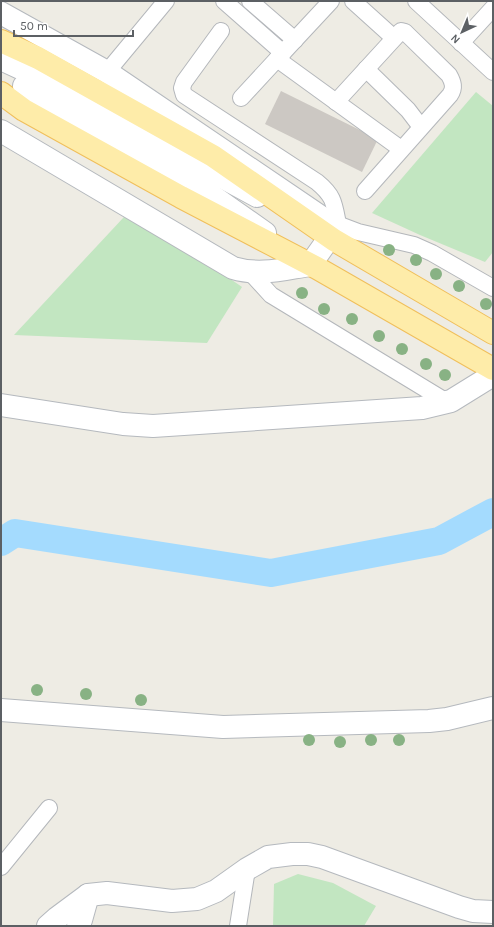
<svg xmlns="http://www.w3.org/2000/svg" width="494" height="927" font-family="Karla,sans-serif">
	<rect width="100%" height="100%" fill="#eeece4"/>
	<g fill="#c2e6c1">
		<path d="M476 92 493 106V252L485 262 420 235 372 213Z"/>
		<path d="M124 217 203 260 242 287 207 343 14 335Z"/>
		<path d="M298 874 333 883 376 906 364 926H273L274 884Z"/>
	</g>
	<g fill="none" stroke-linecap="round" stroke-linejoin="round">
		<path stroke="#a4dbfe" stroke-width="28" d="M1 542 15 533 271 573 439 541 493 512"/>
	</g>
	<path fill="#ccc8c3" d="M281 91 378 139 362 172 265 124Z"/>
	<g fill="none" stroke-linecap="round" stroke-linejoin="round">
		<g stroke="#b4b7bb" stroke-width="18">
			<g id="street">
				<path d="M224 1 283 53"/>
				<path d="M250 1 295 40"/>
				<path d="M353 1 394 38"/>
				<path d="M416 1 493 72"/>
				<path d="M221 31 184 82 182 88 184 95 317 182C334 196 334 203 338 224"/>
				<path d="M461 43 493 8"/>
				<path d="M277 59 331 1"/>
				<path d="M366 69 408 110 421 127"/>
				<path d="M107 72 166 1"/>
				<path d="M241 98 277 59 401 149"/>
				<path d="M336 102 401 31 405 32 408 35 449 75C453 82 455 88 450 95L365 191"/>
				<path d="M329 221 358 232 414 245 432 253 493 288"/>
				<path d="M250 272 271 295 447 402"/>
				<path d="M1 867 49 808"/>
				<path d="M238 926 247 869"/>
			</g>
		</g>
		<g stroke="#b5b9be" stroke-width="24">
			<g id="secondary">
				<path d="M1 13 107 72 324 219 328 225 330 237 310 265C283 269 260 276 233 268L1 131"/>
				<path d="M1 59 29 72 257 196"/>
				<path d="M24 86 201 188 265 233"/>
				<path d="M1 405 123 424 153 426 422 408 451 401 493 375"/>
				<path d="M1 710 223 727 429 721 447 719 493 708"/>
				<path d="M48 926 57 918 88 895 107 893 172 901 197 899 216 891 247 869 268 857 292 854H308L322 857 459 907 473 911 493 912"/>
				<path d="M78 926 81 920 88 895"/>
			</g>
		</g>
		<g stroke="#f0bf5b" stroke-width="24">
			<g id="primary">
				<path d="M1 41 38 58 213 156 334 240 493 333"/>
				<path d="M1 93 24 110 181 197 317 268 493 369"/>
			</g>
		</g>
		<use href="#street" stroke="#fff" stroke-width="16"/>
		<use href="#secondary" stroke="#fff" stroke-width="22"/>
		<use href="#primary" stroke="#feeca9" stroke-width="22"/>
	</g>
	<g fill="#88b284">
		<circle cx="389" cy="250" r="6"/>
		<circle cx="416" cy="260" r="6"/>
		<circle cx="436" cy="274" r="6"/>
		<circle cx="459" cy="286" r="6"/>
		<circle cx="302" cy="293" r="6"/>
		<circle cx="486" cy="304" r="6"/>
		<circle cx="324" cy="309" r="6"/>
		<circle cx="352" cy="319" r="6"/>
		<circle cx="379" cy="336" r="6"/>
		<circle cx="402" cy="349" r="6"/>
		<circle cx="426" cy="364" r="6"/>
		<circle cx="445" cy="375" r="6"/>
		<circle cx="37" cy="690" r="6"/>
		<circle cx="86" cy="694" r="6"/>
		<circle cx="141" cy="700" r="6"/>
		<circle cx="309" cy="740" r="6"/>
		<circle cx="371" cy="740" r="6"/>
		<circle cx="399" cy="740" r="6"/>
		<circle cx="340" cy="742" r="6"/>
	</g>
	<rect width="494" height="927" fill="none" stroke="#5c6064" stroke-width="4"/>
	<g transform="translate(462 32) rotate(224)" stroke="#ffffff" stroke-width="3" paint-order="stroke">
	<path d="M0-3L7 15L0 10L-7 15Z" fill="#5c6064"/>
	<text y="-6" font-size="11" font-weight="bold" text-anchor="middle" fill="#5c6064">N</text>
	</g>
	<path d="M14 30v6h119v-6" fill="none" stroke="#5c6064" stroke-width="2"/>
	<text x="20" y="30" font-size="12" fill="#5c6064" stroke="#ffffff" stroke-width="3" paint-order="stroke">50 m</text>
</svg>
